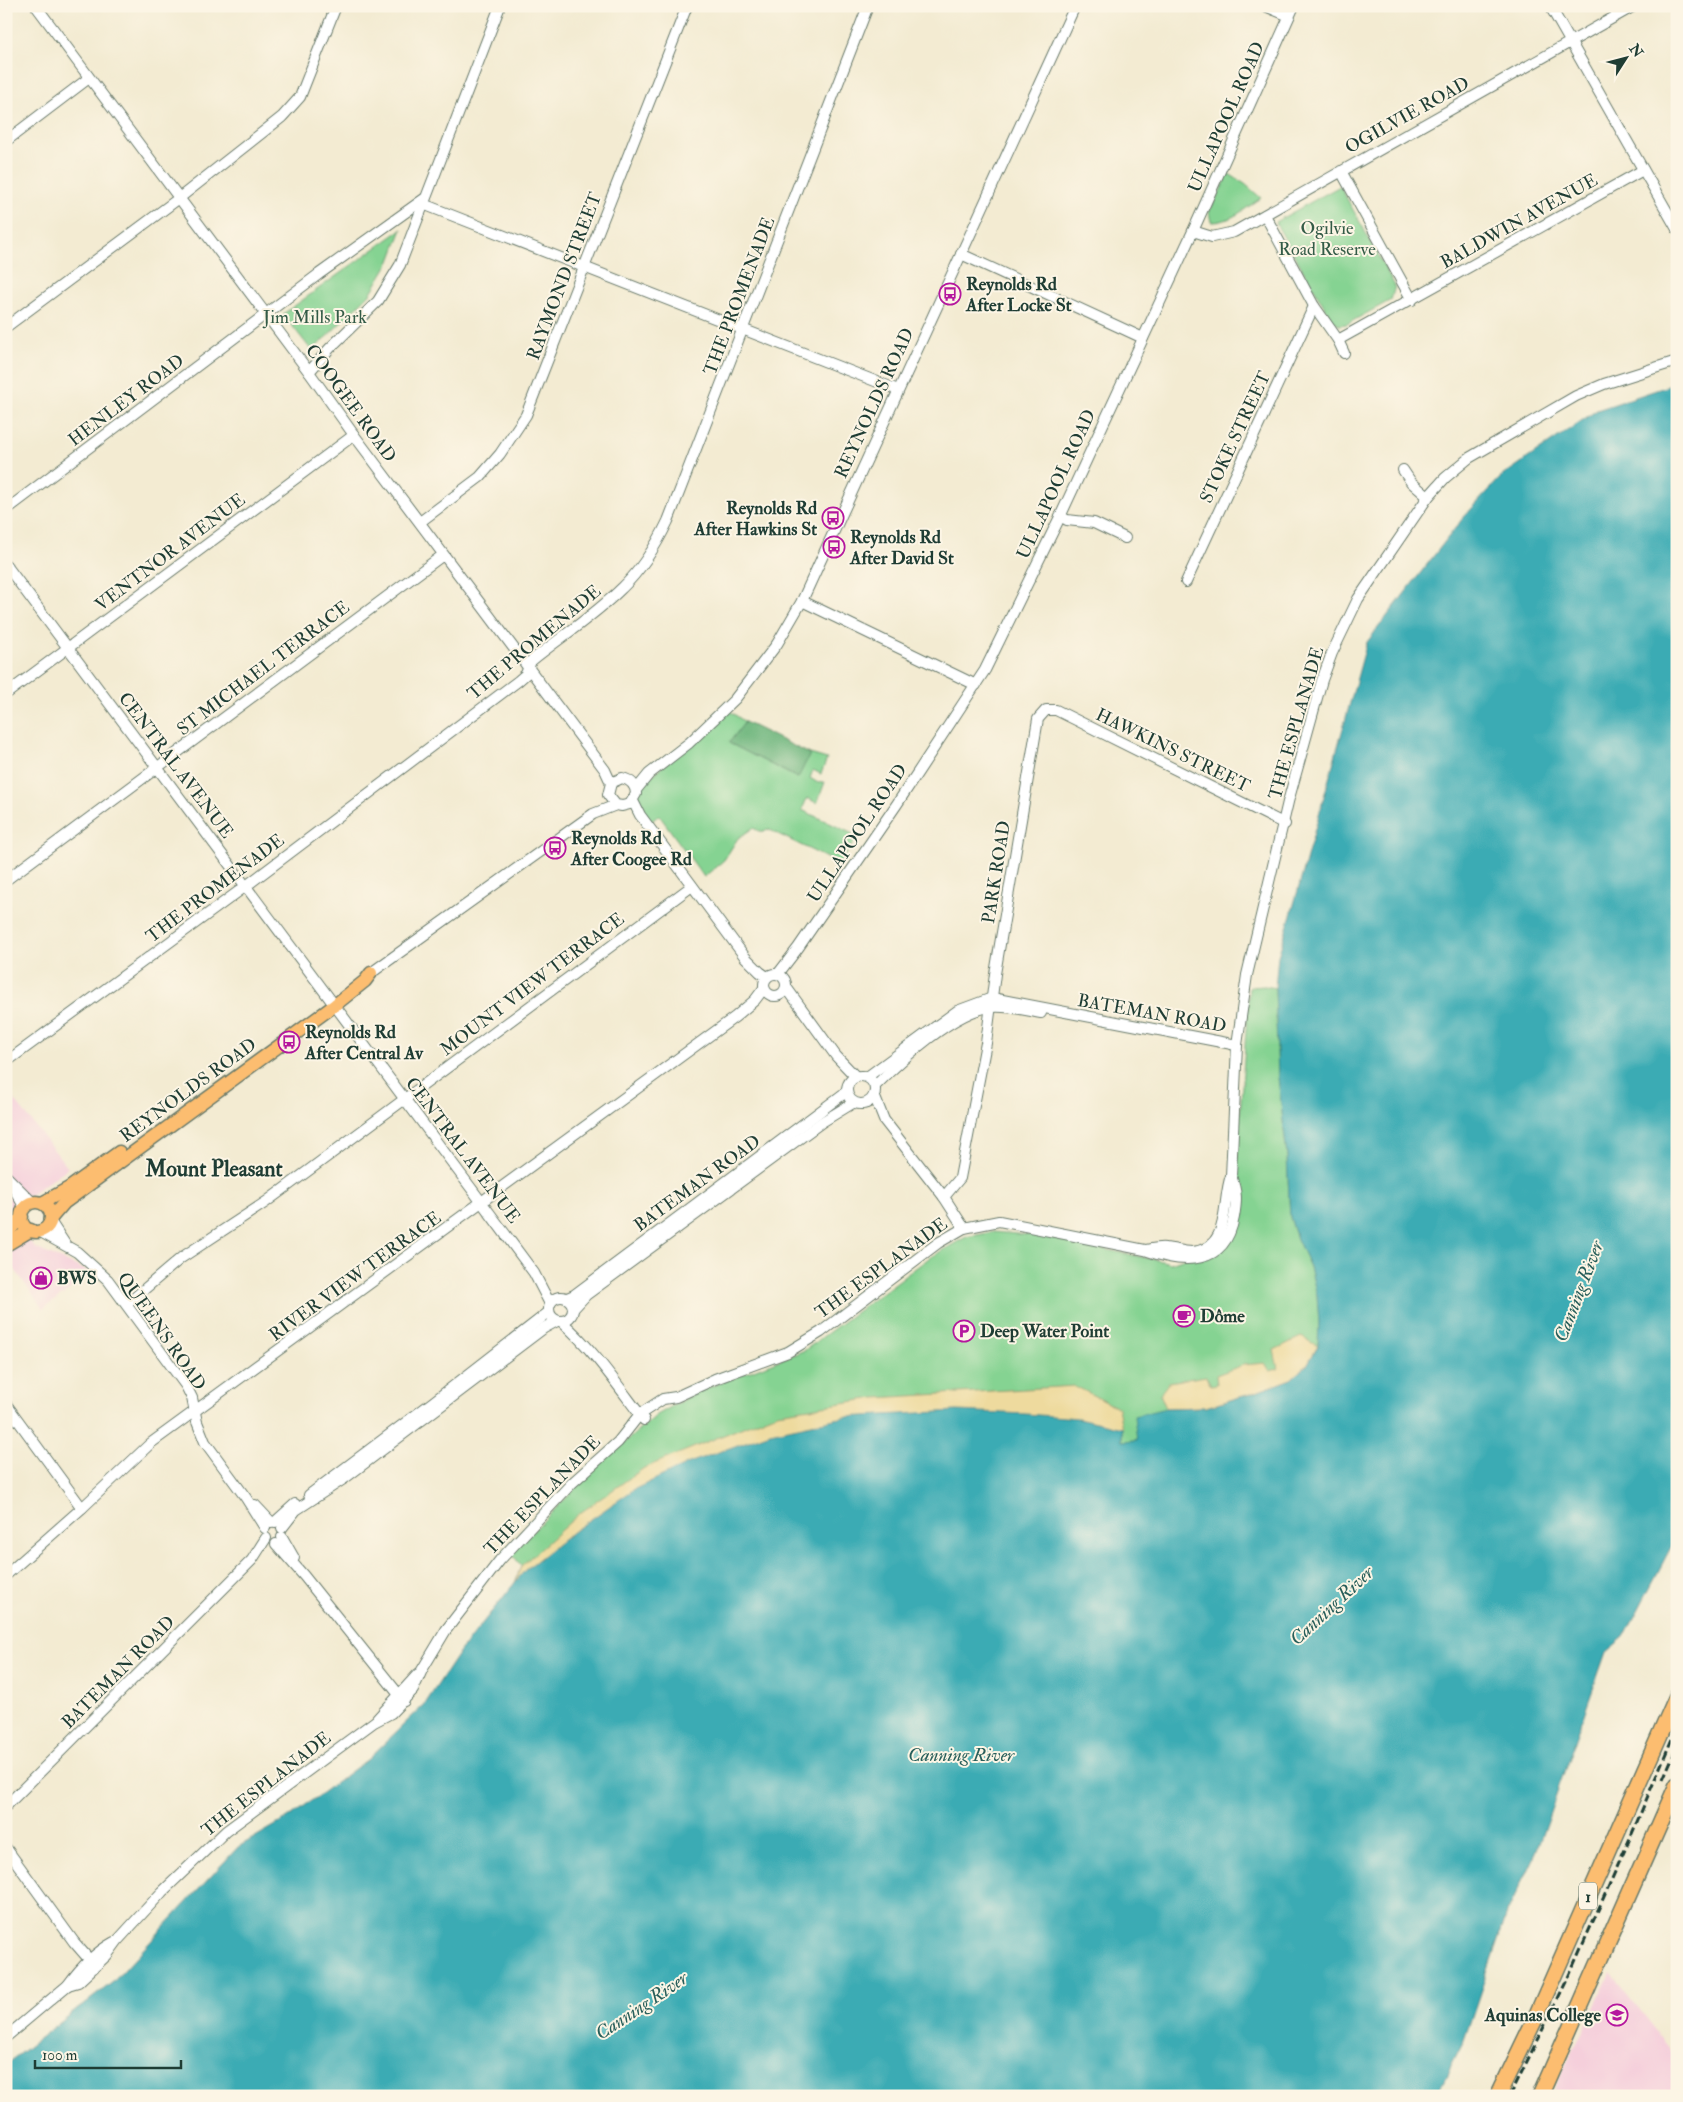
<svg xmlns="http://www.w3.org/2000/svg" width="1683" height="2102" font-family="'IM FELL Double Pica',serif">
	<rect width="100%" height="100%" fill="#fcf5e5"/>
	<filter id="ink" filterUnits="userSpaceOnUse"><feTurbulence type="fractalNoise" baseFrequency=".02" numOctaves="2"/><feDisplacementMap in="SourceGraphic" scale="10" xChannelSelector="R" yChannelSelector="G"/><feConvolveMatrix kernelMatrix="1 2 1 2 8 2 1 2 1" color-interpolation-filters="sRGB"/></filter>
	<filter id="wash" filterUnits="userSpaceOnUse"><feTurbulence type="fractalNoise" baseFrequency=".0096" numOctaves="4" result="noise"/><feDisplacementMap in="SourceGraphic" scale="20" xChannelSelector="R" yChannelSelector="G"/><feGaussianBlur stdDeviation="1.12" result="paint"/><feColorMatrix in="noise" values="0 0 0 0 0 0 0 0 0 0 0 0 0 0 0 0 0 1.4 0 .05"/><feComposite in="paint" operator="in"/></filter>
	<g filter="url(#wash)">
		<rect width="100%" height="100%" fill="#f3ebd2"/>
		<g fill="#f5cfdb">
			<path d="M6 1089 68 1168 11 1208 10 1214 35 1248 92 1273 43 1309 6 1257Z"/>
			<path d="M1611 1973 1677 2057V2096H1551Z"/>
		</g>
		<g fill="#85d392" stroke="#528863">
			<path d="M1229 174 1245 184 1261 198C1246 208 1230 223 1211 222L1209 212Z"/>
			<path d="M1340 186 1395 286 1391 300 1347 324 1338 325 1331 318 1275 222Z"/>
			<path d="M402 229 390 261 370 294 312 351 283 314Z"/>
			<path d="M727 709 745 722 729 743 797 778 810 754 827 759 821 774 813 770 810 778 818 783 825 782 818 801 817 803 807 798 802 810 855 835 857 838 839 864 768 829 761 832 753 828 738 838 724 860 704 877 659 815 647 825 640 815 636 790Z"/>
			<path d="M1265 986 1275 988 1278 1077 1287 1156 1290 1217 1297 1239 1310 1267 1317 1295 1319 1322 1318 1346 1307 1365 1137 1440 1122 1441 525 1570 511 1553 606 1458 657 1415 697 1392 805 1350 929 1258 966 1237 993 1232 1041 1236 1171 1263 1219 1245 1233 1215 1249 987Z"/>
		</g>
		<path fill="#6cb57c" stroke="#467958" d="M745 722 810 754 798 778 729 743Z"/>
		<g fill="#eeda9e" stroke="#868c69">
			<path d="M1301 1337 1318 1346 1307 1365 1291 1379 1254 1393 1206 1407 1166 1408 1160 1394 1169 1382 1206 1376 1211 1385 1217 1384 1216 1375 1243 1365 1265 1363 1270 1371 1278 1369 1274 1350Z"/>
			<path d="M1075 1386 1118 1408 1122 1428V1441L512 1591 521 1566 580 1513 644 1468 777 1413 875 1398Z"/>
		</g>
		<path fill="#3aabb4" stroke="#2c7474" d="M1677 383V1530L1670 1549 1624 1637 1606 1652 1536 1852 1507 1913 1463 2043 1436 2096H6V2064L113 1982 238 1847 288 1818 368 1759 425 1704 460 1651 525 1570 574 1531 633 1490 689 1463 770 1433 844 1417 957 1411 1026 1414 1078 1418 1122 1428V1441L1137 1440 1134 1416 1166 1408 1206 1407 1254 1393 1291 1379 1307 1365 1318 1346 1319 1322 1317 1295 1310 1267 1297 1239 1290 1217 1287 1156 1278 1077 1275 988 1278 956 1291 915 1367 642 1463 518 1502 476 1597 410Z"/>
	</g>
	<g filter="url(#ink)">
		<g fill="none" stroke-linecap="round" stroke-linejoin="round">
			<g stroke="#697a6b" stroke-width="12">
				<g id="minor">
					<path d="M36 6 309 372 354 435 605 770 611 783"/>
					<path d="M1265 6 1289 16"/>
					<path d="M1550 6 1677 229"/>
					<path d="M6 141 89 78"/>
					<path d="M1341 171 1412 300"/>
					<path d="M423 204 898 390"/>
					<path d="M1265 215 1314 306 1338 340 1344 353"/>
					<path d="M1193 231 1212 237 1234 232 1634 6"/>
					<path d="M961 254 1143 338"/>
					<path d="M6 327 178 199 282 117 300 97 336 6"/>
					<path d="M1338 340 1643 170"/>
					<path d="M309 372 330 348 378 301 400 265 500 6"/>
					<path d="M1403 470 1411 482 1428 497"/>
					<path d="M6 510 319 274 424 199"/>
					<path d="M1060 516 1067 520 1094 523 1125 538"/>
					<path d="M420 522 480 477 500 454 526 415 687 6"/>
					<path d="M6 565 471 1188 534 1273 550 1304"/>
					<path d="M1186 582 1314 306"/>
					<path d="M802 601 976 685"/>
					<path d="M6 694 354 435"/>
					<path d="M636 790 649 774 689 743 735 699 777 644 802 601 1075 6"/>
					<path d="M633 801 640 815 745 957 760 972 767 977"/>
					<path d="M6 880 443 555"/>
					<path d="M371 973 593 814 616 805 622 806 630 804 636 794C636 785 631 780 622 778L611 783 608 795 616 805"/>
					<circle cx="775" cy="985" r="11"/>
					<path d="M778 974 798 948 897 804 985 670 1059 519 1193 231 1294 6"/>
					<path d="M786 987 836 1056 856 1077"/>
					<path d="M6 1062 246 886 518 681 526 674 531 661C561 637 595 615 622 588 642 569 656 546 668 521L868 6"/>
					<circle cx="861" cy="1090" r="14"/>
					<path d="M867 1077 957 1011 992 998 1237 1045"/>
					<path d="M875 1086C900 1061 955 1010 991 1007 1007 1005 1025 1010 1041 1013"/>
					<path d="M874 1095 884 1120 944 1197 964 1228"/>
					<path d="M6 1176 32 1202"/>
					<path d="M13 1187 25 1208"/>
					<path d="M944 1197 960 1178 986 1043 995 974 1038 719 1046 710H1056L1285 824"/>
					<path d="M50 1221 65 1244"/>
					<path d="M39 1231 77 1252 108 1280 186 1386 192 1398 197 1422 205 1442 246 1498 265 1528"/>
					<path d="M1146 1250C1152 1249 1159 1247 1165 1248 1175 1249 1183 1252 1192 1252 1232 1248 1221 1202 1231 1176L1237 1045 1247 975 1288 802 1322 680 1332 653 1358 599 1428 497 1445 478 1469 458 1576 396 1604 384 1677 361"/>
					<circle cx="561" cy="1309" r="12"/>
					<path d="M567 1298 574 1295 846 1092"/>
					<path d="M127 1304 181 1258 266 1202 692 886"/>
					<path d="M574 1308 586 1295 822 1122 853 1103"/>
					<path d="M562 1322C594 1350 618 1386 644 1420"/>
					<path d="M6 1404 82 1508"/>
					<path d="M309 1495 433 1402 549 1312"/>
					<path d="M255 1505 271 1522"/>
					<path d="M275 1522 295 1504"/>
					<path d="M282 1528 296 1510 345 1478 544 1328 557 1321"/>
					<path d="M282 1537 294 1558"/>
					<path d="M276 1544 304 1576 404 1701"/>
					<path d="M6 1575 82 1508 151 1443 735 1017 755 1000 764 988"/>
					<path d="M377 1719 418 1674"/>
					<path d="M6 1806 252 1560 266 1538"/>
					<path d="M6 1848 74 1942 94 1965"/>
					<path d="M68 1985 78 1982 107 1955 118 1940 162 1892 226 1831 374 1722 391 1713 413 1690 422 1670 446 1630 500 1560 572 1483 618 1442 640 1414 663 1399 676 1397 715 1379 788 1352 821 1332 938 1243 964 1228 999 1221 1145 1250C1183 1264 1225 1267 1234 1217 1237 1200 1237 1192 1231 1176"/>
					<path d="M6 2037 68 1985C80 1968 96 1952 114 1942"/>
				</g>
			</g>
			<g stroke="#697a6b" stroke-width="15">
				<g id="major">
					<circle cx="36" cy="1217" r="15"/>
					<path d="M42 1203 69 1188 119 1152"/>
					<path d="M51 1218 64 1203 335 1005 365 981 371 973"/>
					<path d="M6 1234 22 1217"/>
					<path d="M6 1245 31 1230"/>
				</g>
			</g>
			<g stroke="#697a6b" stroke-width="18">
				<g id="highway">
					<path d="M1498 2096 1534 2021 1677 1696"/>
					<path d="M1540 2096 1677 1785"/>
				</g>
			</g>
			<use href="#minor" stroke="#fff" stroke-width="10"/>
			<use href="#major" stroke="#fcbd6f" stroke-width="12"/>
			<use href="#highway" stroke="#fcbd6f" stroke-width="15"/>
			<g stroke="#1f3d34" stroke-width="3" stroke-dasharray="8 4" stroke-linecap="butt">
				<path d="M1663 1779 1677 1747"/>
				<path d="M1510 2096 1566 1982 1631 1836 1677 1727"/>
			</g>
		</g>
	</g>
	<defs>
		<g id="bus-ring" transform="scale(1.125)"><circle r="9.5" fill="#fcf5e5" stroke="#b5179e" stroke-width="1.5"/><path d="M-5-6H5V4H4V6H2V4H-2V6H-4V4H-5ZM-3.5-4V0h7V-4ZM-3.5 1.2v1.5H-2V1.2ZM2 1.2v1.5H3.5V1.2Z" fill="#b5179e"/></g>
		<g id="shop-ring" transform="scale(1.125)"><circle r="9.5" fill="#fcf5e5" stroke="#b5179e" stroke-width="1.5"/><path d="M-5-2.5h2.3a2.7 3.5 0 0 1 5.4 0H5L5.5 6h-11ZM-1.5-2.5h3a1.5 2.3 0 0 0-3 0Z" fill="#b5179e"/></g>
		<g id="cafe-ring" transform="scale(1.125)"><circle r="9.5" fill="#fcf5e5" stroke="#b5179e" stroke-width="1.5"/><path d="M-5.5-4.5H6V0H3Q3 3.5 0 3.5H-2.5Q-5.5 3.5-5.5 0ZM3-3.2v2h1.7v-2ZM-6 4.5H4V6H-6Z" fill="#b5179e"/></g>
		<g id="parking-ring" transform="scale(1.125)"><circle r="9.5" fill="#fcf5e5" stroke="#b5179e" stroke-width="1.5"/><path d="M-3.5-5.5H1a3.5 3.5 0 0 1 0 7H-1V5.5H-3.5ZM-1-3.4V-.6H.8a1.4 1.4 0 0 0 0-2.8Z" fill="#b5179e"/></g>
		<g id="school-ring" transform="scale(1.125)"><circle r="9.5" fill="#fcf5e5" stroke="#b5179e" stroke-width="1.5"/><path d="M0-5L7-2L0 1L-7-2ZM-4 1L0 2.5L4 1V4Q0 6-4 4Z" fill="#b5179e"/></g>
	</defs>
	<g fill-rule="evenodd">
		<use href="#bus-ring" x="950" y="294"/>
		<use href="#bus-ring" x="833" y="518"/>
		<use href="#bus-ring" x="834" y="547"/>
		<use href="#bus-ring" x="555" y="848"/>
		<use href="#bus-ring" x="289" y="1042"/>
		<use href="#shop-ring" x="41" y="1278"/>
		<use href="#cafe-ring" x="1184" y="1316"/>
		<use href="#parking-ring" x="964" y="1331"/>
		<use href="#school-ring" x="1617" y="2015"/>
	</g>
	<g text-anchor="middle" stroke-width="4" stroke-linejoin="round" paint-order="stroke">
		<rect fill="#fcf5e5" stroke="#617469" stroke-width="1" x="1579" y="1882.5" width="18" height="27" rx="4"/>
		<g font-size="16" font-weight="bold" fill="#1f3d34">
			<text x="1588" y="1902">1</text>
		</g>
		<g font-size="18" fill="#1f3d34" stroke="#fcf5e5">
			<text transform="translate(1407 115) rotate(-29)" y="6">OGILVIE ROAD</text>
			<text transform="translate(1226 117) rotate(-66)" y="6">ULLAPOOL ROAD</text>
			<text transform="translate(1519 221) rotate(-29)" y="6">BALDWIN AVENUE</text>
			<text transform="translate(564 276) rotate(-69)" y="6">RAYMOND STREET</text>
			<text transform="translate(739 296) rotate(-69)" y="6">THE PROMENADE</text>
			<text transform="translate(126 400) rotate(-37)" y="6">HENLEY ROAD</text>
			<text transform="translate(351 403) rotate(54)" y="6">COOGEE ROAD</text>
			<text transform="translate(874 403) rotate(-65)" y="6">REYNOLDS ROAD</text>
			<text transform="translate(1235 437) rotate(-65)" y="6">STOKE STREET</text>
			<text transform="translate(1056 484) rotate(-65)" y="6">ULLAPOOL ROAD</text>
			<text transform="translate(170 552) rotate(-37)" y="6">VENTNOR AVENUE</text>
			<text transform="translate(534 642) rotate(-40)" y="6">THE PROMENADE</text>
			<text transform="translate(263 668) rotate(-37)" y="6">ST MICHAEL TERRACE</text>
			<text transform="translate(1296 723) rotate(-74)" y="6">THE ESPLANADE</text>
			<text transform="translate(1173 750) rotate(26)" y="6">HAWKINS STREET</text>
			<text transform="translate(176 765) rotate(53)" y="6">CENTRAL AVENUE</text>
			<text transform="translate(857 833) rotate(-56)" y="6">ULLAPOOL ROAD</text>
			<text transform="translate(996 872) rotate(-81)" y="6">PARK ROAD</text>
			<text transform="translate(215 888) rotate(-37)" y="6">THE PROMENADE</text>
			<text transform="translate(532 984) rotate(-37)" y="6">MOUNT VIEW TERRACE</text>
			<text transform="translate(1152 1013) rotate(10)" y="6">BATEMAN ROAD</text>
			<text transform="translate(188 1090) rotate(-36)" y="6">REYNOLDS ROAD</text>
			<text transform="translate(463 1150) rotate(53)" y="6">CENTRAL AVENUE</text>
			<text transform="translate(697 1183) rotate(-36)" y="6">BATEMAN ROAD</text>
			<text transform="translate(881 1268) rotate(-36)" y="6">THE ESPLANADE</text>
			<text transform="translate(355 1276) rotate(-36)" y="6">RIVER VIEW TERRACE</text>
			<text transform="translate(162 1331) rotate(55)" y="6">QUEENS ROAD</text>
			<text transform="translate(542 1495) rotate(-46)" y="6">THE ESPLANADE</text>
			<text transform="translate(118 1672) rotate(-45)" y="6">BATEMAN ROAD</text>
			<text transform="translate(266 1784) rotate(-38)" y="6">THE ESPLANADE</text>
		</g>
		<g font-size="18" fill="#335b47" stroke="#fcf5e5">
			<text x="1327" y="234">Ogilvie<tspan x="1327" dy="21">Road Reserve</tspan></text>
			<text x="315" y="323">Jim Mills Park</text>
		</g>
		<g font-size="18" font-weight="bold" fill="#1f3d34" stroke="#fcf5e5" text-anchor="start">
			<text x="966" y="290">Reynolds Rd<tspan x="966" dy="21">After Locke St</tspan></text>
			<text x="817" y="514" text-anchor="end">Reynolds Rd<tspan x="817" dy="21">After Hawkins St</tspan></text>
			<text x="850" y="543">Reynolds Rd<tspan x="850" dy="21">After David St</tspan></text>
			<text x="571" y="844">Reynolds Rd<tspan x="571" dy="21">After Coogee Rd</tspan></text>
			<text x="305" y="1038">Reynolds Rd<tspan x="305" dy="21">After Central Av</tspan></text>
			<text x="57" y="1284">BWS</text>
			<text x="1200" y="1322">Dôme</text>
			<text x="980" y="1337">Deep Water Point</text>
			<text x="1601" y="2021" text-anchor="end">Aquinas College</text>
		</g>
		<g font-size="19" font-style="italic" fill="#275e5a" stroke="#fcf5e5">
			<text transform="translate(1578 1291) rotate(-69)" y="7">Canning River</text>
			<text transform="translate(1331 1605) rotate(-43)" y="7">Canning River</text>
			<text x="961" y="1761">Canning River</text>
			<text transform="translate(641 2005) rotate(-34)" y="7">Canning River</text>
		</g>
		<g font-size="22" font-weight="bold" fill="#1f3d34" stroke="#fcf5e5">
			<text x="214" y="1176">Mount Pleasant</text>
		</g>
	</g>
	<rect width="1683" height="2102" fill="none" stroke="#fcf5e5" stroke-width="25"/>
	<g transform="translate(1626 58) rotate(54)" stroke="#fcf5e5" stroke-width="4" paint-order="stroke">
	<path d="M0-4L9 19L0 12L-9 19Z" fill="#1f3d34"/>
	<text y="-8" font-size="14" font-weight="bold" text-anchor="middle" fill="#1f3d34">N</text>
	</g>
	<path d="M35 2060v8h146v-8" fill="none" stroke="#1f3d34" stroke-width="2.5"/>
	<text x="42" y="2060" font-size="15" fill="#1f3d34" stroke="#fcf5e5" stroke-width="4" paint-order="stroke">100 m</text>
</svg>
